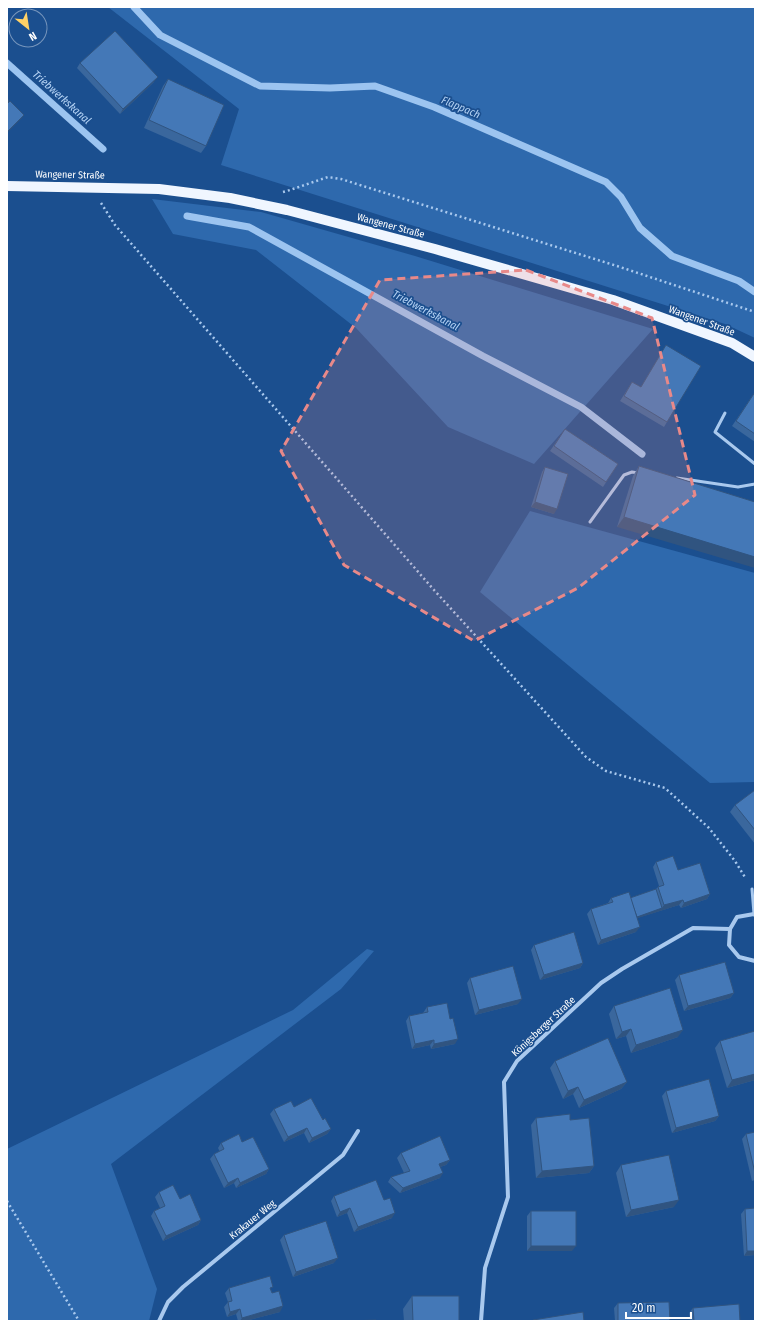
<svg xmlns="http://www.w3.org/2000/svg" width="762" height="1328" font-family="'Fira Sans Condensed',sans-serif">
	<rect width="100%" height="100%" fill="#1b4f8f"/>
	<g fill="#2e69ad">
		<path d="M108 7H755V338L725 324 221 165 239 109Z"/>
		<path d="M152 199 261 212 415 256 653 329 534 464 448 427 356 328 256 250 173 234Z"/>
		<path d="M530 511 755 573V782L710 783 480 592Z"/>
		<path d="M367 949 374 951 341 989 111 1164 157 1289 149 1321H7V1149L293 1010Z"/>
	</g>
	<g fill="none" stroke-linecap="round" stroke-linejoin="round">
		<g stroke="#9cc4f0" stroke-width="7">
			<path d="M134 7 160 35 260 86 330 88 375 86 434 107 606 182 621 197 640 228 672 256 739 281 755 292"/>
			<path d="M7 63 103 149"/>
			<path d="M187 216 249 227 483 356 581 407 642 454"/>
		</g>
		<g stroke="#a9c9ee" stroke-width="2.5" stroke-dasharray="2 3" stroke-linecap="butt">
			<path d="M283 192 290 190 328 177 341 179 620 267 755 312"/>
			<path d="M101 203 115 225 434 590 586 757 606 771 665 788 709 828 735 861 746 879"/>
			<path d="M7 1201 79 1321"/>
		</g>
		<g stroke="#a9c9ee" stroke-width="3">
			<path d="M725 413 715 432 755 464"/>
			<path d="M677 478 738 487 755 484"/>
			<path d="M590 522 624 475 632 472 638 473"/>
			<path d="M752 889 754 914"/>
		</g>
		<g stroke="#a9c9ee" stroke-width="4">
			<path d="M755 915 754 914 737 917 730 929 729 945 739 957 755 961"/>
			<path d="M159 1321 168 1302 183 1287 343 1155 358 1131"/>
			<path d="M481 1321 485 1268 508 1197 504 1082 517 1061 601 983 622 969 693 928 730 929"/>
		</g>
		<path stroke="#f0f6ff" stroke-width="10" d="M7 186 159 189 230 198 287 210 435 249 613 300 732 343 755 357"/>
	</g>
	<g fill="#3a679d">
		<path d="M80 63 154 82 120 114 77 68Z"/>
		<path d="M168 79 206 146 201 153 144 128 163 86Z"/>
		<path d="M666 345 667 422 664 427 620 401 632 382 641 387Z"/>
		<path d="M755 392V442L732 426Z"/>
		<path d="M565 429 618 464 603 487 550 451Z"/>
		<path d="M639 466 755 502 617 527 633 476Z"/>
		<path d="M545 467 554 514 531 507 542 472Z"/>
		<path d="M755 790V844L730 812 735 805Z"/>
		<path d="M656 862 678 870 710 894 707 899 681 908 679 905 637 918 636 932 598 945 587 914 591 909 608 903 611 898H630L656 889 659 886 653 867Z"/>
		<path d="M534 945 583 963 580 968 540 980 531 950Z"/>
		<path d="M679 975 734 993 730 998 684 1011 675 980Z"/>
		<path d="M470 978 518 1004 475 1015 467 983Z"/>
		<path d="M614 1006 678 1037 631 1053 626 1036 616 1039 609 1014Z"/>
		<path d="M427 1007 455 1044 431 1049 430 1045 412 1049 406 1021 409 1016 423 1013Z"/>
		<path d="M755 1031V1080L727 1088 715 1048 720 1041Z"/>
		<path d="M555 1061 627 1082 621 1089 579 1108 573 1094 563 1099 550 1068Z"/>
		<path d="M666 1091 719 1116 715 1121 672 1133 662 1096Z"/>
		<path d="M294 1107 323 1120 331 1129 327 1134 309 1143 304 1133 284 1142 270 1114 274 1109Z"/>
		<path d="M536 1118 570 1120 594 1166 589 1173 536 1178 531 1125Z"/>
		<path d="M755 1132V1180L752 1181 742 1139 746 1134Z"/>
		<path d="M242 1142 269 1169 266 1174 236 1188 234 1183 224 1188 210 1159 214 1154 220 1152 218 1148 221 1143Z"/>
		<path d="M401 1153 450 1160 446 1165 440 1167V1178L400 1193 388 1182 391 1177 404 1173 397 1158Z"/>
		<path d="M621 1165 674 1207 626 1217 616 1173Z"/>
		<path d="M159 1192 180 1199 201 1220 198 1225 163 1241 151 1216 154 1211 160 1208 155 1197Z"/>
		<path d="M334 1196 384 1200 392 1218 354 1232 347 1213 337 1217 331 1201Z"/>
		<path d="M745 1209 755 1255 744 1256 741 1214Z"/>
		<path d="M531 1211 572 1251H527V1216Z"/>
		<path d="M284 1235 334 1263 293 1277 280 1240Z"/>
		<path d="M229 1288 271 1290 280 1312 245 1321H238L236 1314 227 1317 224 1307 228 1302 225 1293Z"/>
		<path d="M412 1296 459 1321H404L403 1309Z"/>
		<path d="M618 1303 670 1321H615L614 1308Z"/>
		<path d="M693 1308 740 1321H690L689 1313Z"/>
	</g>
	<g fill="#305480">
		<path d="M158 77 154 82 120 114 123 109Z"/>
		<path d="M24 115 22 118 7 133 8 131Z"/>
		<path d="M535 502 557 509 554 514 531 507Z"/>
		<path d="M624 517 755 557V568L617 527Z"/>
		<path d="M710 894 707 899 681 908 684 903Z"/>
		<path d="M683 900 679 905 632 920 634 917 662 908 664 905Z"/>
		<path d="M640 927 636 932 598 945 601 940Z"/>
		<path d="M583 963 580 968 540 980 544 975Z"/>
		<path d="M734 993 730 998 684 1011 688 1006Z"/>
		<path d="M522 999 518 1004 475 1015 479 1010Z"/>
		<path d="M631 1029 626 1036 616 1039 622 1032Z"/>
		<path d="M683 1030 678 1037 631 1053 636 1045Z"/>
		<path d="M458 1039 455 1044 431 1049 434 1044Z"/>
		<path d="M434 1040 430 1045 412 1049 415 1044Z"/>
		<path d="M755 1074V1080L727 1088 732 1080Z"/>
		<path d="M627 1082 621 1089 579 1108 584 1100Z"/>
		<path d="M578 1087 573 1094 563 1099 568 1091Z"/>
		<path d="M719 1116 715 1121 672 1133 676 1128Z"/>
		<path d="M307 1128 304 1133 284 1142 288 1137Z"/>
		<path d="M331 1129 327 1134 309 1143 312 1138Z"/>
		<path d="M450 1160 446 1165 435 1169 439 1164Z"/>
		<path d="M594 1166 589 1173 536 1178 542 1171Z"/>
		<path d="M269 1169 266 1174 236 1188 240 1183Z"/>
		<path d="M443 1173 440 1178 400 1193 403 1188Z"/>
		<path d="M238 1178 234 1183 224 1188 228 1183Z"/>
		<path d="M679 1200 674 1207 626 1217 631 1210Z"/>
		<path d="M350 1208 347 1213 337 1217 340 1212Z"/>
		<path d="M395 1213 392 1218 354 1232 358 1227Z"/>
		<path d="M201 1220 198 1225 163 1241 166 1236Z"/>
		<path d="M531 1246H576L572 1251H527Z"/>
		<path d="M747 1251H755V1255L744 1256Z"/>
		<path d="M338 1258 334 1263 293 1277 296 1272Z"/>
		<path d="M283 1306 280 1312 245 1321H240L242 1318Z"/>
		<path d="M240 1309 236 1314 227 1317 230 1312Z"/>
	</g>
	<g fill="#4478b7" stroke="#305480">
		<path d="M115 31 158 77 123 109 80 63Z"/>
		<path d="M168 79 224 105 206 146 149 120Z"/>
		<path d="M7 98 9 101 7 103Z"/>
		<path d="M10 101 24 115 8 131H7V104Z"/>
		<path d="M666 345 701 366 667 422 624 396 632 382 641 387Z"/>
		<path d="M755 392V434L736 421Z"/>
		<path d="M565 429 618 464 606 482 554 446Z"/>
		<path d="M639 466 755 502V557L624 517Z"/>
		<path d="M545 467 568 474 557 509 535 502Z"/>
		<path d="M755 790V830L735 805Z"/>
		<path d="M673 856 678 870 700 863 710 894 684 903 683 900 664 905 658 887 664 885 656 862Z"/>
		<path d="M656 889 662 908 637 917 630 898Z"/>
		<path d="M629 892 640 927 601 940 591 909 613 902 611 898Z"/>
		<path d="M574 932 583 963 544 975 534 945Z"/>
		<path d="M725 962 734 993 688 1006 679 975Z"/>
		<path d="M513 966 522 999 479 1010 470 978Z"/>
		<path d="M670 988 683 1030 636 1045 631 1029 622 1032 614 1006Z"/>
		<path d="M447 1003 450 1019 453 1018 458 1039 434 1044V1040L415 1044 409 1016 428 1012 427 1007Z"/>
		<path d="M755 1031V1074L732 1080 720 1041Z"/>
		<path d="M608 1038 627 1082 584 1100 578 1087 568 1091 555 1061Z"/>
		<path d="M709 1079 719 1116 676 1128 666 1091Z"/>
		<path d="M311 1098 323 1120 325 1118 331 1129 312 1138 307 1128 288 1137 274 1109 291 1101 294 1107Z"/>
		<path d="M570 1114V1120L589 1118 594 1166 542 1171 536 1118Z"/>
		<path d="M755 1132V1173L746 1134Z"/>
		<path d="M239 1134 242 1142 253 1137 269 1169 240 1183 238 1178 228 1183 214 1154 224 1149 221 1143Z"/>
		<path d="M440 1136 450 1160 439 1164 443 1173 403 1188 391 1177 410 1171 401 1153Z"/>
		<path d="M669 1155 679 1200 631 1210 621 1165Z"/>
		<path d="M376 1180 384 1200 390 1198 395 1213 358 1227 350 1208 340 1212 334 1196Z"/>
		<path d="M173 1185 180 1199 190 1194 201 1220 166 1236 154 1211 165 1206 159 1192Z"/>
		<path d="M755 1208V1251H747L745 1209Z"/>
		<rect x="531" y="1211" width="45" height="35"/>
		<path d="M326 1221 338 1258 296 1272 284 1235Z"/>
		<path d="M270 1276 273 1287 270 1288 272 1293 279 1291 283 1306 242 1318 240 1309 230 1312 228 1302 232 1301 229 1288Z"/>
		<path d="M412 1296H459V1321H413Z"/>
		<path d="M669 1302 670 1321H618V1303Z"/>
		<path d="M739 1304 740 1321H694L693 1308Z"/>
		<path d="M583 1312 584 1321H533V1320Z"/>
		<path d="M376 1320V1321H349Z"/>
	</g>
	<path fill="#e88989" fill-opacity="0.2" stroke="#e88989" stroke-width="3" stroke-dasharray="8 5" stroke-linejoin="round" d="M526 270 652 318 695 495 578 588 474 641 344 565 281 451 380 280Z"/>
	<g text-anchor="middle" stroke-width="3.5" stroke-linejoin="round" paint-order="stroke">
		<g font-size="10" fill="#fff" stroke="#1b4f8f">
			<text transform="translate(70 174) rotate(1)" y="4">Wangener Straße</text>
			<text transform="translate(391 225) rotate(15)" y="4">Wangener Straße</text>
			<text transform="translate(702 320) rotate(20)" y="4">Wangener Straße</text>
			<text transform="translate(543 1026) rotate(-43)" y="4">Königsberger Straße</text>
			<text transform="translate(252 1219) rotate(-39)" y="4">Krakauer Weg</text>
		</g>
		<g font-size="11" font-style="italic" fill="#b5d3f5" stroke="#1b4f8f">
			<text transform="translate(62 97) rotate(42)" y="4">Triebwerkskanal</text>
			<text transform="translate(461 107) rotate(23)" y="4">Flappach</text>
			<text transform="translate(426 310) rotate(28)" y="4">Triebwerkskanal</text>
		</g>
	</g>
	<rect width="762" height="1328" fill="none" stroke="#ffffff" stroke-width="16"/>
	<g transform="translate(28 28) rotate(150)"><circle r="19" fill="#1b4f8f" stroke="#7695bc"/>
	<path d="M0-3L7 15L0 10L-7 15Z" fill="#ffd166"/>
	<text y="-6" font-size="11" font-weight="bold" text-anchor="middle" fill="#ffffff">N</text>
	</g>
	<path d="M626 1312v6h65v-6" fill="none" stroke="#ffffff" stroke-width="2"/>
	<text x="632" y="1312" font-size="12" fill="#ffffff" stroke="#1b4f8f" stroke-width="3" paint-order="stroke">20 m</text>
</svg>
